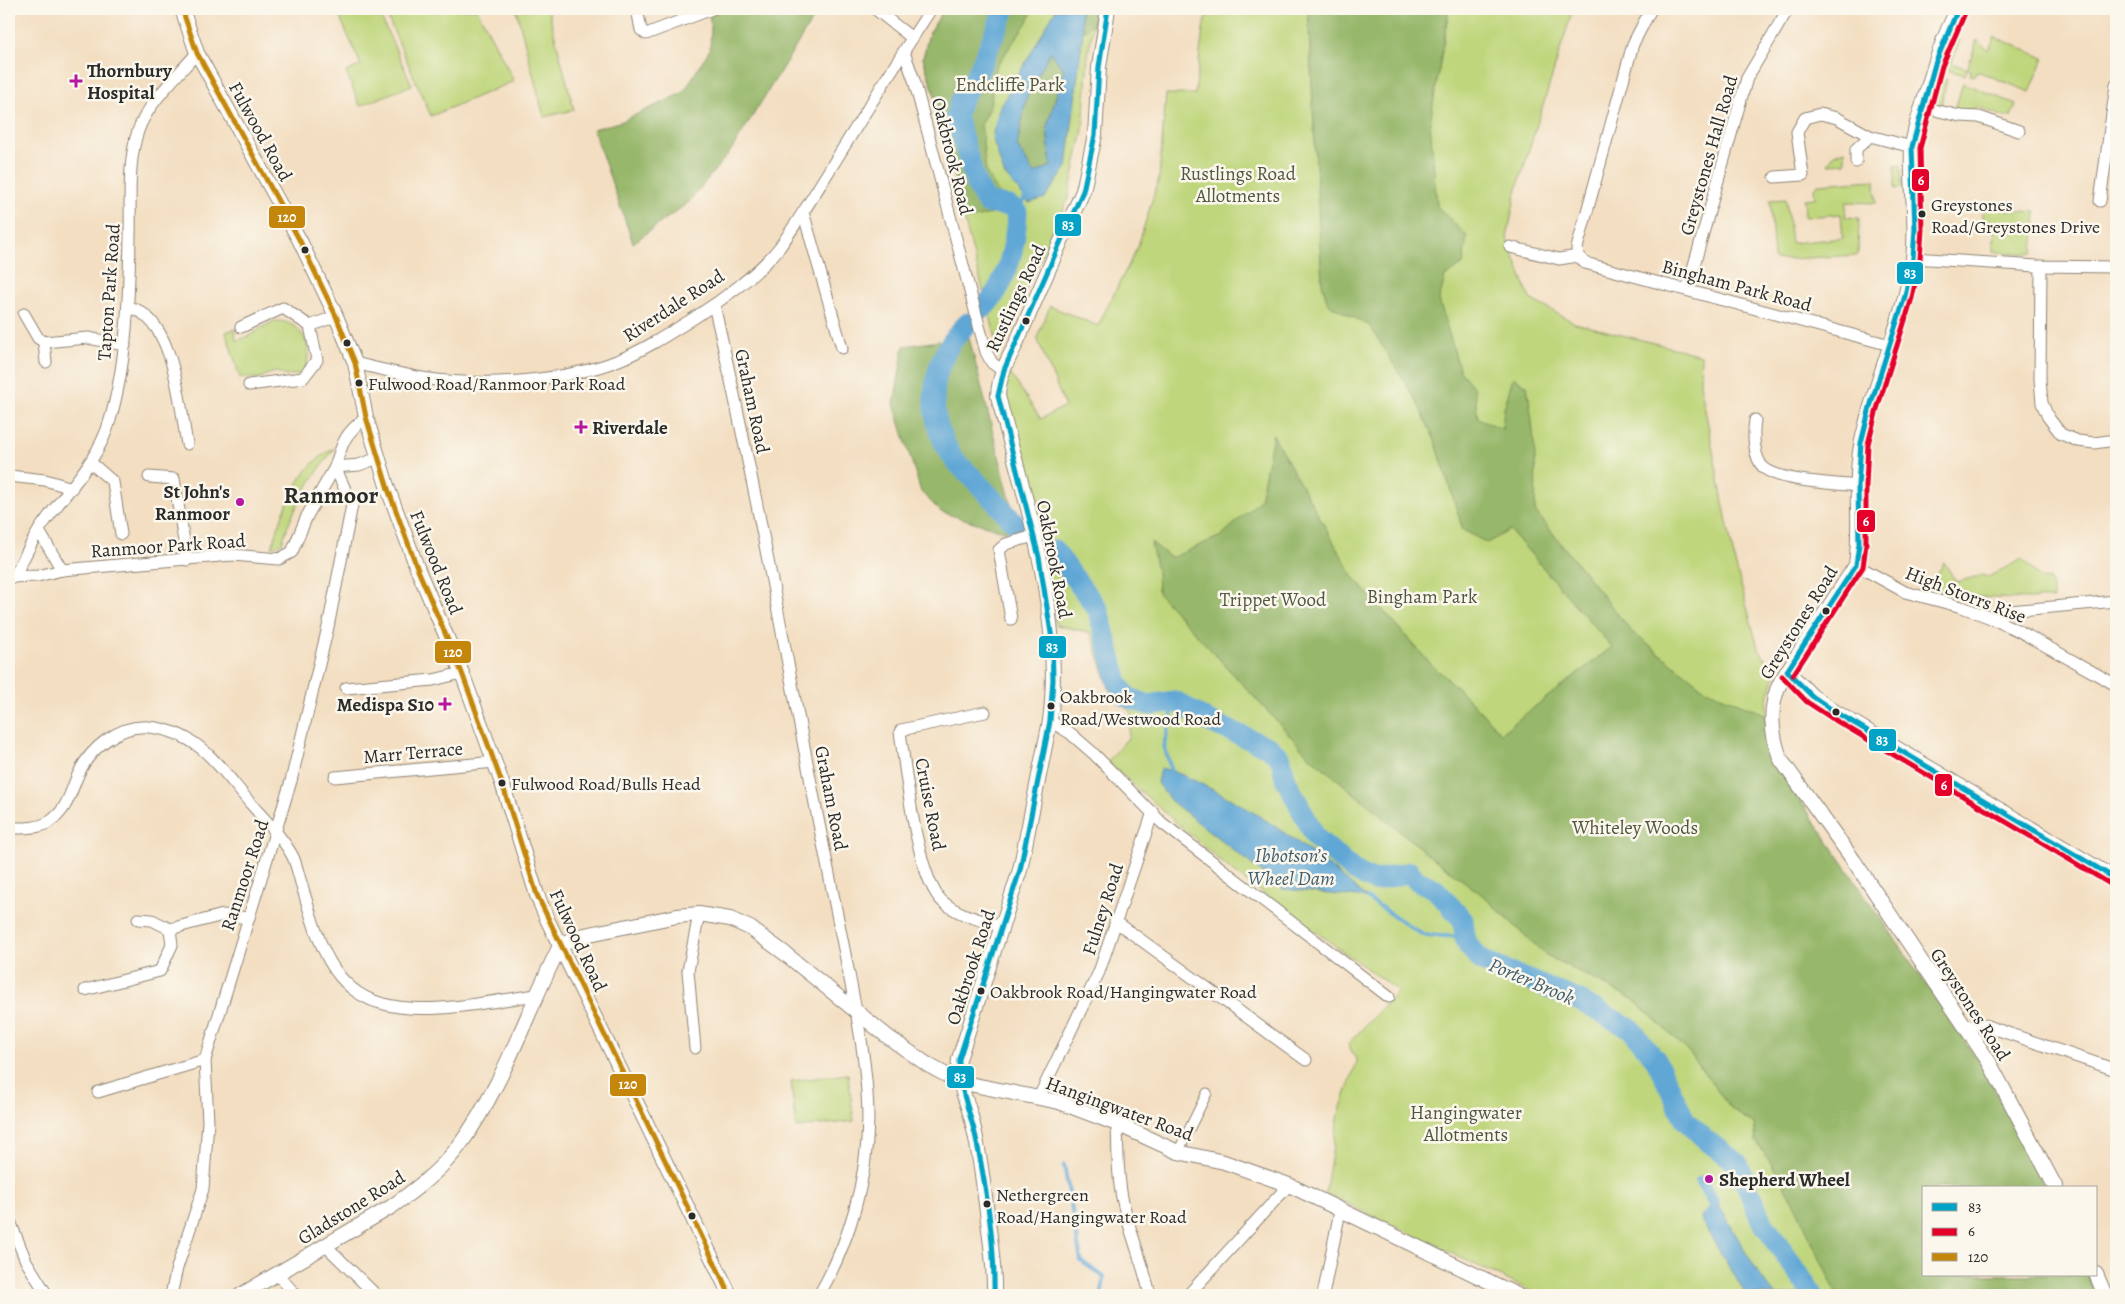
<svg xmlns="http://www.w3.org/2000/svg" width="2125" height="1304" font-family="Alegreya,serif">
	<rect width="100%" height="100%" fill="#fbf7ec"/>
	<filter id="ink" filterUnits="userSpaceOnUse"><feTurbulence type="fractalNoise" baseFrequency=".02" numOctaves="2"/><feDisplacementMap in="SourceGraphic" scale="10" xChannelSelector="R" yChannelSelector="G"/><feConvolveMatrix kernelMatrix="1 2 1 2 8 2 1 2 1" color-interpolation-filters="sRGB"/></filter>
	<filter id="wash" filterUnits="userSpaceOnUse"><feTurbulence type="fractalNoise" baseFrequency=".0096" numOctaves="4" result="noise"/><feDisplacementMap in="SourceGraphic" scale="20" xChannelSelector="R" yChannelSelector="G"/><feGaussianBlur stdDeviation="1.12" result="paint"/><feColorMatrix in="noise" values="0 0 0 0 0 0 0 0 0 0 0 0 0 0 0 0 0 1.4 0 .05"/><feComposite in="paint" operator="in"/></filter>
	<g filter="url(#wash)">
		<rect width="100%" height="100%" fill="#f3dec1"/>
		<g fill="#bfd67b" stroke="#758053">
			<path d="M348 9H377L412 85 360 106 346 72 361 65 338 13Z"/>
			<path d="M384 9H477L514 81 431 116Z"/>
			<path d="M516 9H548L574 110 544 117Z"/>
			<path d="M944 9H1096L1088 55 1083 130 1068 199 1001 345 998 346 965 223 944 125 923 58 929 34Z"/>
			<path d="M1208 9H1573L1516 192 1507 238 1530 299 1575 323 1701 355 1700 384 1735 563 1758 648 1776 674C1760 710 1766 739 1782 774L1984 1069 2045 1188H1924V1275H2088L2095 1295H1539L1325 1193 1339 1113 1357 1061 1348 1044 1398 991 1233 872 1107 762 1128 738 1132 713 1111 694 1091 633 1056 625 1001 395 1007 369 1041 419 1065 406 1037 338 1050 306 1098 326 1138 246 1159 178 1166 94H1195L1203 29Z"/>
			<path d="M1995 37 2044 58 2030 92 1977 71 1974 76 1970 75 1971 70 1967 69 1965 75 1944 69 1953 38 1960 40 1952 63 1967 69 1977 40 1988 50Z"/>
			<path d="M1947 79 1941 105 1955 109 1963 83 2016 104 2011 117 2002 116 1978 107 1965 111 1933 105 1938 80Z"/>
			<path d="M1845 150V163L1828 164 1834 154Z"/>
			<path d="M1901 165 1902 188 1895 189V166Z"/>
			<path d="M1875 180 1876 203 1847 202 1845 217 1859 218 1858 255 1774 260 1770 200 1786 199 1791 243 1843 238 1841 214 1805 217 1804 199 1815 198 1814 188 1818 184Z"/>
			<path d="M1982 208 2036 212 2033 254 1993 252V241H1995L1993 221 1982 220Z"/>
			<path d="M275 321C303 320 315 349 304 373L286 376 278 372 271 373 260 378H240L226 332 234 329 236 340C252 338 261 326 275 321Z"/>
			<path d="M335 448C312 477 293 507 282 543L272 547C284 509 297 466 335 448Z"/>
			<path d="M2022 559 2042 580 2050 579 2054 599C2012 599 1971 599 1930 589L1944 562 1956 582 1983 575 1988 577Z"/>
			<path d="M848 1074 854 1121 796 1128 791 1081Z"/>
		</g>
		<g fill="#97b76b" stroke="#61714b">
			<path d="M708 9H819L732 149 689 202 633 243 593 129 620 122 683 93 710 49 711 27Z"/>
			<path d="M944 9H1034L1027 22 996 67 990 106 981 123 986 172 1002 199 996 213 964 220 944 125 923 58 929 34Z"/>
			<path d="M1080 9H1096L1093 24 1083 31Z"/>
			<path d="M1308 9H1449L1430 123 1437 206 1467 236 1463 264 1445 277 1439 300 1460 371 1474 388 1478 418 1502 429 1504 409 1513 377 1527 386C1534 427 1537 469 1535 511L1632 632 1706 690 1765 714 1771 751 1782 774 1984 1069 2045 1188H1924V1275H2087L2095 1295H1837L1795 1205 1772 1165 1756 1141 1754 1124 1731 1109 1688 1051 1634 1000 1546 955 1481 894 1425 852 1308 755 1158 593 1157 571 1151 542 1171 558 1221 536 1260 500 1273 435 1354 578 1430 663 1462 692 1501 733 1612 647 1510 530 1487 543 1463 530 1436 443 1417 402 1370 326 1328 304 1322 284Z"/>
			<path d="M1049 51 1064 70 1047 127 1051 166 1034 174 1017 146 1026 99Z"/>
			<path d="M964 318 1018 531H1003L941 512 921 492 894 404 904 346 946 340Z"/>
		</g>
		<g fill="#60a7d6" stroke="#466980" fill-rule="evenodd">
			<path d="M1056 9H1080L1083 31 1067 167 1045 198 1029 203 1004 174 992 137 999 109ZM1050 52 1064 70 1047 127 1051 166 1034 174 1017 146 1026 99Z"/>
			<path d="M1160 768C1176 771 1189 778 1203 785 1263 813 1317 855 1367 898L1283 889 1171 801 1157 783Z"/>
			<path d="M1716 1201C1736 1232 1751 1267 1775 1295H1746L1702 1222 1701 1216Z"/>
		</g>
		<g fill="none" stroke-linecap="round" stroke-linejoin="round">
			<g stroke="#60a7d6" stroke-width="4">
				<path d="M1017 212 1025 198 1024 194"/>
				<path d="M1171 770 1164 745 1175 701"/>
				<path d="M1367 898 1423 935 1465 937"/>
				<path d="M1064 1165 1081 1261 1104 1277 1102 1292 1100 1295"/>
			</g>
			<path stroke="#60a7d6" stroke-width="12" d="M1701 1182 1714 1203"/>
			<g stroke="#60a7d6" stroke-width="21">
				<path d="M983 308C1007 286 1016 244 1017 212L1009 206 987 203 976 184 956 116 960 102 978 72 1005 9"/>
				<path d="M968 323C930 359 923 412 952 456 957 464 966 471 973 478 987 493 1001 508 1015 523"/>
				<path d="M1054 550 1098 610 1118 683 1127 697 1149 705 1175 701 1210 722 1270 748 1281 759 1285 778 1316 838 1353 870 1374 881 1410 872 1416 880 1435 889 1463 920 1465 937 1469 947 1482 961 1578 1000 1631 1029 1656 1060 1685 1120 1706 1140 1738 1164 1760 1218 1813 1295"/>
			</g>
		</g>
	</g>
	<g filter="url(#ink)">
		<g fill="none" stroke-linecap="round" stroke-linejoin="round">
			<g stroke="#8f8476" stroke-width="11">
				<path id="pedestrian" d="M1178 1152 1207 1093"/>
			</g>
			<g stroke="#8f8476" stroke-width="13">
				<g id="minor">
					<path d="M637 9 641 30 646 34 712 9"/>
					<path d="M875 9 912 38"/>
					<path d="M904 52 914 80 986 352 992 363 1002 370"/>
					<path d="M1922 107 1960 116 1979 117 2019 131"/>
					<path d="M1856 162V149L1870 136"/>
					<path d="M1775 177 1803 175 1797 132 1805 118 1820 114 1837 118 1870 136 1912 147"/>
					<path d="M2100 201 2116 85"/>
					<path d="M803 212 842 348"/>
					<path d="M1510 247 1559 259 1578 256 1585 263 1890 345"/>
					<path d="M1578 256 1577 248 1633 44 1651 9"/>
					<path d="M1913 258 2037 266 2116 267"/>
					<path d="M2041 266 2040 379 2042 403 2048 417 2061 434 2078 441 2094 443 2116 440"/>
					<path d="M1687 290 1747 78 1788 9"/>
					<path d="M714 305C753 474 784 644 817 814 827 864 837 914 847 964 857 1015 868 1068 868 1120 867 1181 849 1243 819 1295"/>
					<path d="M128 307C174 316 180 406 187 444"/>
					<path d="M24 314 38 338 44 342 88 338 125 345"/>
					<path d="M241 327 283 308 310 326"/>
					<path d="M44 342 46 362"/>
					<path d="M355 363C379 369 404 375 429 379 484 387 567 381 619 360 646 349 670 333 694 318 721 301 759 273 779 248 798 222 815 193 832 166 865 113 897 61 931 9"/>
					<path d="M249 385 303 378 317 360 310 326 336 316"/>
					<path d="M366 417C344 435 343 441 335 467L359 465 378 458"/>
					<path d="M1755 420C1753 433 1753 458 1764 468 1781 482 1834 483 1858 486"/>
					<path d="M90 462 113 482 121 534"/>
					<path d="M9 476 45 480 72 488"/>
					<path d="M149 477 174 479 187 560"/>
					<path d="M39 531 62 570"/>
					<path d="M1856 565 1905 592 1962 607 1991 618 2019 631 2116 685"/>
					<path d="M9 577 38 576 62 570 232 555 279 559 292 552 307 516 335 467"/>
					<path d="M14 577C22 562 30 545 39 530 63 494 98 463 110 420 127 363 129 296 130 236 131 202 127 164 138 131 147 104 178 75 197 53"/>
					<path d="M1991 618 2010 611 2116 601"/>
					<path d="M1011 619 999 550 1006 544 1034 536"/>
					<path d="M346 688 433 680 462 673"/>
					<path d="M985 712 901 730 900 732C906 770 916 878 943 902 960 916 982 920 1003 927"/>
					<path d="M1050 721 1070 733 1093 753 1162 823 1389 997"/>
					<path d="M335 777 495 762"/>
					<path d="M9 828C21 828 38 829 49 822 67 811 70 793 78 775 89 749 119 724 149 727 200 732 221 769 251 804 266 821 283 838 293 857 297 866 299 877 302 886 316 932 328 988 380 1003 426 1017 490 1001 537 995"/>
					<path d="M138 919 152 920 170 929 223 915 249 918"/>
					<path d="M1115 921 1306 1060"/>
					<path d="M85 990 160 971 172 945 170 929"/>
					<path d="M1966 1026 1984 1025 2116 1070"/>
					<path d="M695 1048 688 971 699 914"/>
					<path d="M98 1092 205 1060"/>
					<path d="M1039 1097 1099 972 1153 812"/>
					<path d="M1117 1124C1118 1149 1117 1177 1123 1202 1130 1233 1143 1263 1150 1295"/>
					<path d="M9 1219 26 1261 47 1295"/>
					<path d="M326 1246 376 1295"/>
					<path d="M277 1274 296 1295"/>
					<path d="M171 1295 177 1268 203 1189 208 1122 205 1060 291 781 328 627 352 505 335 467"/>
					<path d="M1188 1295 1289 1185"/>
					<path d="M1323 1295 1340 1211"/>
				</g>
			</g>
			<g stroke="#8f8476" stroke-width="16">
				<g id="tertiary">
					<path d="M182 9 197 53 300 241 336 316 355 363 366 417 388 489 418 570 462 673 481 725 502 783 537 895 547 919 730 1295"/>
					<path d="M1958 9C1942 38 1933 70 1924 101 1919 116 1913 133 1912 149 1910 185 1918 222 1913 258 1904 321 1875 379 1862 441 1853 481 1862 524 1856 565L1781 681C1768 706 1771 735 1781 760L1854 861 1989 1062 2056 1188"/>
					<path d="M1787 671 1812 696 1834 711 2116 879"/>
					<path d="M2096 1274 2105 1295"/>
					<path d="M241 1295 391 1207C415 1190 440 1171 459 1146 504 1085 526 1013 560 946L575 937 677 916 699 914 730 919 750 928 783 952 888 1037 928 1065 959 1082 1059 1102 1117 1124 1178 1152 1224 1162 1289 1185 1517 1295"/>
					<path d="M994 1295C995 1267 990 1240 987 1212 983 1183 980 1153 973 1125 968 1099 956 1086 959 1059L1020 870 1050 721C1064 612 1025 501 998 396 999 376 1006 363 1015 346L1083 191 1095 135 1099 67 1108 9"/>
				</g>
			</g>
			<use href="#pedestrian" stroke="#fff" stroke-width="9"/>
			<use href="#minor" stroke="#fff" stroke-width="11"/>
			<use href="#tertiary" stroke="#fff" stroke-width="14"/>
			<g stroke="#fbf7ec" stroke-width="9">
				<g id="bus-1">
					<path d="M1958 9 1935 64 1912 147 1915 229 1913 258 1905 296 1870 407 1861 443 1858 486 1859 544 1856 565 1787 671 1812 696 1834 711 2116 879"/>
					<path d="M994 1295C995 1246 986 1186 976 1138 970 1111 958 1086 959 1059L1020 870 1050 721 1053 680 1052 639 1039 557 998 396 1004 370 1083 191 1095 135 1099 67 1108 9"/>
				</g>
			</g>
			<g stroke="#fbf7ec" stroke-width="9">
				<g id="bus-2">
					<path d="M1793 675 1863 567 1866 544V486L1868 444 1877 409 1912 298 1920 259 1922 229 1920 148 1942 66 1965 13"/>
					<path d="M1782 676 1807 702 1830 717 2112 885"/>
				</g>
			</g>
			<g stroke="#fbf7ec" stroke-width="9">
				<path id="bus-3" d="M182 9 197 53 300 241 336 316 355 363 366 417 388 489 418 570 462 673 502 783 537 895 730 1295"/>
			</g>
			<use href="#bus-1" stroke="#02a3c6" stroke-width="5"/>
			<use href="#bus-2" stroke="#e4002b" stroke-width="5"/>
			<use href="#bus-3" stroke="#c4870b" stroke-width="5"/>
		</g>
	</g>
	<g fill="#b5179e" stroke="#fbf7ec" stroke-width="2">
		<path d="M73.5 73.5h5v5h5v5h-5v5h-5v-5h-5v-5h5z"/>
		<path d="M578.5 419.5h5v5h5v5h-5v5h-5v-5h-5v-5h5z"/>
		<circle cx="240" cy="502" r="5"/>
		<path d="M442.5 696.5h5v5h5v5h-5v5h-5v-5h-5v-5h5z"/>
		<circle cx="1709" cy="1179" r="5"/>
	</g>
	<g fill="#2b2b2b" stroke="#fbf7ec" stroke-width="2">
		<circle cx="1922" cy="214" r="4.5"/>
		<circle cx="305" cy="250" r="4.5"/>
		<circle cx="1026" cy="321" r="4.5"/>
		<circle cx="347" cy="343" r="4.5"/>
		<circle cx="359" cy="383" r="4.5"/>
		<circle cx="1826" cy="611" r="4.5"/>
		<circle cx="1051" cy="706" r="4.5"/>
		<circle cx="1836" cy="712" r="4.5"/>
		<circle cx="502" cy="783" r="4.5"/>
		<circle cx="981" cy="991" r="4.5"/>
		<circle cx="987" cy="1204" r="4.5"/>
		<circle cx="692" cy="1216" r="4.5"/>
	</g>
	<g text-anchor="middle" stroke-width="5" stroke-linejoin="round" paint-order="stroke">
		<g font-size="18" fill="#2b2b2b" stroke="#fbf7ec" text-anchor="start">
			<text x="1931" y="211">Greystones<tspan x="1931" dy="22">Road/Greystones Drive</tspan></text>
			<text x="368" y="390">Fulwood Road/Ranmoor Park Road</text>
			<text x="1060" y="703">Oakbrook<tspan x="1060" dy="22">Road/Westwood Road</tspan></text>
			<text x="511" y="790">Fulwood Road/Bulls Head</text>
			<text x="990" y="998">Oakbrook Road/Hangingwater Road</text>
			<text x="996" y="1201">Nethergreen<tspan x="996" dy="22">Road/Hangingwater Road</tspan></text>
		</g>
		<g font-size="19" font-weight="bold" fill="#2b2b2b" stroke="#fbf7ec" text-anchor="start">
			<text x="87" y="77">Thornbury<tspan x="87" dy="22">Hospital</tspan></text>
			<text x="592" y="434">Riverdale</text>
			<text x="230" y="498" text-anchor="end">St John's<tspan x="230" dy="22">Ranmoor</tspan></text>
			<text x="434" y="711" text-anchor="end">Medispa S10</text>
			<text x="1719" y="1186">Shepherd Wheel</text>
		</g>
		<g font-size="19" fill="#50563f" stroke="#fbf7ec">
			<text x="1010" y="91">Endcliffe Park</text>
			<text x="1238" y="180">Rustlings Road<tspan x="1238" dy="22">Allotments</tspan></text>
			<text x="1422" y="603">Bingham Park</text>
			<text x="1273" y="606">Trippet Wood</text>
			<text x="1635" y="834">Whiteley Woods</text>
			<text x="1466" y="1119">Hangingwater<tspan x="1466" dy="22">Allotments</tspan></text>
		</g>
		<g font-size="19" fill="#2b2b2b" stroke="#fbf7ec">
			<text transform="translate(261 131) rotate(61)" y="7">Fulwood Road</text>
			<text transform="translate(1708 155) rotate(-74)" y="7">Greystones Hall Road</text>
			<text transform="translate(953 156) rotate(76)" y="7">Oakbrook Road</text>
			<text transform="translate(1737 285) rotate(15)" y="7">Bingham Park Road</text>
			<text transform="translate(108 292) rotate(-86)" y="7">Tapton Park Road</text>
			<text transform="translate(1015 298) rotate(-65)" y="7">Rustlings Road</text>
			<text transform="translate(673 305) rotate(-33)" y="7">Riverdale Road</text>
			<text transform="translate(753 401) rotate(78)" y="7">Graham Road</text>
			<text transform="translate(168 545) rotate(-4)" y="7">Ranmoor Park Road</text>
			<text transform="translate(1055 559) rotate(79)" y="7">Oakbrook Road</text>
			<text transform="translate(437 562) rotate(68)" y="7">Fulwood Road</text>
			<text transform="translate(1966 594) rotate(21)" y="7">High Storrs Rise</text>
			<text transform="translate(1798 622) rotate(-58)" y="7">Greystones Road</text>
			<text transform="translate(413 752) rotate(-5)" y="7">Marr Terrace</text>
			<text transform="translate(832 798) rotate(79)" y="7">Graham Road</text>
			<text transform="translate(931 804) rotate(79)" y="7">Cruise Road</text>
			<text transform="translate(244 875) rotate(-72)" y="7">Ranmoor Road</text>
			<text transform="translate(1102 909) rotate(-72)" y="7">Fulney Road</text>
			<text transform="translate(579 940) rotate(65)" y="7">Fulwood Road</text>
			<text transform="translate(970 967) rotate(-72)" y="7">Oakbrook Road</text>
			<text transform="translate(1971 1004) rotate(57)" y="7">Greystones Road</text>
			<text transform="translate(1120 1108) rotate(20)" y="7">Hangingwater Road</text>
			<text transform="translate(351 1207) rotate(-32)" y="7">Gladstone Road</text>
		</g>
		<g font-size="20" font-style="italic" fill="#405d6f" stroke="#fbf7ec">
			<text x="1291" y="862">Ibbotson’s<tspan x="1291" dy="23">Wheel Dam</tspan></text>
			<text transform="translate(1532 981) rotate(23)" y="7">Porter Brook</text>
		</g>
		<g font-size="24" font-weight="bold" fill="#2b2b2b" stroke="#fbf7ec">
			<text x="331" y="503">Ranmoor</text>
		</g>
	</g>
	<g stroke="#fbf7ec" stroke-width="2">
		<rect x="1911" y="168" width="19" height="24" rx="5" fill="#e4002b"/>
		<rect x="268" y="205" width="38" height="24" rx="5" fill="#c4870b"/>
		<rect x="1054" y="213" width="28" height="24" rx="5" fill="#02a3c6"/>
		<rect x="1896" y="261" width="28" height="24" rx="5" fill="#02a3c6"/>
		<rect x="1856" y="509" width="20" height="24" rx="5" fill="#e4002b"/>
		<rect x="1038" y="635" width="29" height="24" rx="5" fill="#02a3c6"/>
		<rect x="434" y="640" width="38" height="24" rx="5" fill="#c4870b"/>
		<rect x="1868" y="728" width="29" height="24" rx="5" fill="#02a3c6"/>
		<rect x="1934" y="773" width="19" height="24" rx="5" fill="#e4002b"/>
		<rect x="946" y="1065" width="29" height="24" rx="5" fill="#02a3c6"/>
		<rect x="609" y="1073" width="38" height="24" rx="5" fill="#c4870b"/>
	</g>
	<g font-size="14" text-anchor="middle" font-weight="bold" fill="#fff">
		<text x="1921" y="185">6</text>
		<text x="287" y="222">120</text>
		<text x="1068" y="230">83</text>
		<text x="1910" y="278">83</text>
		<text x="1866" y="526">6</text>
		<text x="1052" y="652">83</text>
		<text x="453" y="657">120</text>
		<text x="1882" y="745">83</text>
		<text x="1944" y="790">6</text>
		<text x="960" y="1082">83</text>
		<text x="628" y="1089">120</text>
	</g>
	<rect width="2125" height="1304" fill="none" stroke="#fbf7ec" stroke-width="30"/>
	<rect x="1922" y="1186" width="175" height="90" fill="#fbf7ec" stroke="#a8a59f"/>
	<rect x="1932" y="1203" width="25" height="8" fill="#02a3c6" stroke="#a8a59f"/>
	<text x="1968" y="1212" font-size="15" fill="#2b2b2b">83</text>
	<rect x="1932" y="1228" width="25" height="8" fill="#e4002b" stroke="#a8a59f"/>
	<text x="1968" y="1236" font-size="15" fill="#2b2b2b">6</text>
	<rect x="1932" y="1253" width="25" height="8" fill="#c4870b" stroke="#a8a59f"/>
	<text x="1968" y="1262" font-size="15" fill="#2b2b2b">120</text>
</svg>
